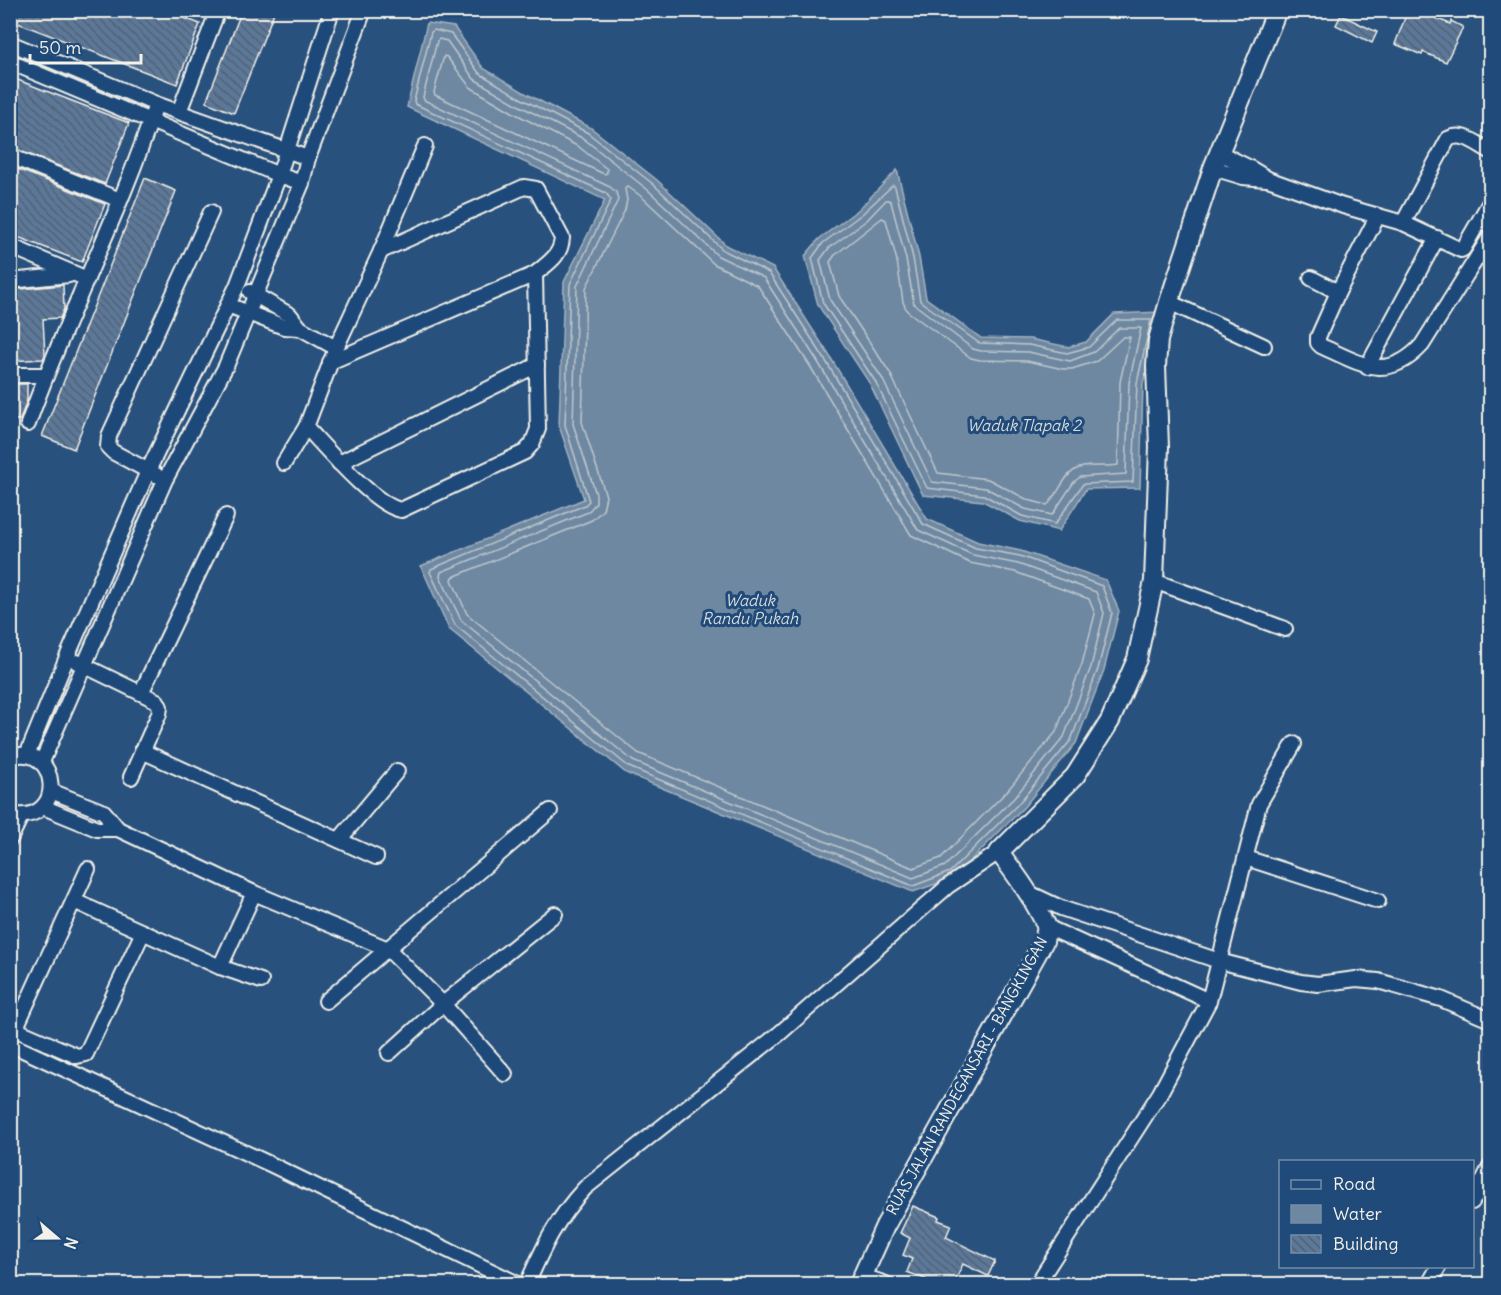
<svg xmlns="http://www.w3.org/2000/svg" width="1501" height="1295" font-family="Delius,sans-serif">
	<defs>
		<pattern id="building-back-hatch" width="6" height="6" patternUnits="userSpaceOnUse" patternTransform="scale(1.5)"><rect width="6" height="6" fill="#5b7899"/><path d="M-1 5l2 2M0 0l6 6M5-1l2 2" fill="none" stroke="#536274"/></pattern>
	</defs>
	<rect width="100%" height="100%" fill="#28517e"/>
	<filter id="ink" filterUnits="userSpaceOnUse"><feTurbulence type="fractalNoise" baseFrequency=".0167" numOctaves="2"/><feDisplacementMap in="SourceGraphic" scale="12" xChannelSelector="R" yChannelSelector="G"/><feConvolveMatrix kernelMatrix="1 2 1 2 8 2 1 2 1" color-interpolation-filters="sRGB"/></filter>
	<g filter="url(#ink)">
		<g fill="#6e88a2" stroke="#a4b2be" stroke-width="1.5">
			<path d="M427 23 454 27 483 68 525 93 591 128 657 180 727 246 773 268 829 355 927 519 978 542 1021 551 1106 580 1119 611 1104 670 1076 743 1024 807 953 878 913 892 626 773 449 629 421 566 584 499 559 426 564 282 605 200 407 107Z"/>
			<path d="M897 170 919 257 926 298 981 338 1030 339 1068 347 1086 342 1114 314 1160 312 1143 384 1140 488 1086 489 1059 531 1020 521 983 501 923 495 870 384 818 305 805 256 819 239 859 209Z"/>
		</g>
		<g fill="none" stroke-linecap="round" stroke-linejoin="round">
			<g stroke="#bec7cc" stroke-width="1.5">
				<path d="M434 30 451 34 479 73 522 99 588 133 653 184 723 250 769 273 824 358 923 524 976 548 1020 556 1102 586 1112 613 1098 669 1071 740 1019 803 950 872 913 886 629 767 455 625 430 572 431 569 585 505 589 501 565 425 570 284 611 200 606 193 415 104 414 101 431 32Z"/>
				<path d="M439 39 447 41 474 79 518 105 584 139 648 190 718 256 764 278 818 362 918 530 973 555 1018 564 1096 592 1104 613 1091 667 1064 737 1014 798 945 866 913 878 633 761 461 620 440 576 441 572 588 512 596 503V494L573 424 577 286 618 200 616 192 610 187 424 100 423 97 437 41Z"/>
				<path d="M444 56 447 57 470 87 514 113 579 147 607 169V173L604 174 435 95 434 92Z"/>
				<path d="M893 185 895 187 913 258 920 301 979 343 1029 345 1067 353 1089 347 1117 320H1151L1137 383 1133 482 1083 484 1055 524 1022 516 984 495 927 488 875 381 823 303 812 258 823 243 862 214Z"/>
				<path d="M627 186 642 197 714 264 758 286 810 366 911 535 970 563 1015 572 1089 599 1095 614 1082 664 1056 732 1007 791 941 858 913 868 638 753 467 614 452 580 453 577 592 520 603 510 606 496 582 422 586 288 625 210 627 200 625 189Z"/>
				<path d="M886 200H889L891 202 906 259 914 304 973 349 981 351 1028 352 1070 361 1094 352 1119 328H1141L1129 383 1126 474 1080 477 1074 482 1052 515 1025 509 986 488 932 482 882 378 830 300 820 260 829 248 867 220Z"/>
				<path d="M882 218 886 220 897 261 903 302 907 311 971 358 980 360 1027 361 1063 369H1072L1097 361 1123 337H1130L1120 382 1118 465C1106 467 1095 465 1083 467 1064 470 1060 494 1047 505L1028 500 988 479 938 473 890 373 839 296 830 262 835 255Z"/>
			</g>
		</g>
		<g fill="url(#building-back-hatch)" stroke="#f4f1e8" stroke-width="1.5">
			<path d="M10 10H164L200 24 177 84 10 20Z"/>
			<path d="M242 10H275L234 113 206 102Z"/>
			<path d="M1408 10H1416L1450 24 1451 21 1463 27 1446 62 1423 52 1422 55 1395 44Z"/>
			<path d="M1341 15 1377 32 1372 43 1336 25Z"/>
			<path d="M10 77 129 123 105 184 10 147Z"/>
			<path d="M10 166 105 204 82 262 10 234Z"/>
			<path d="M145 178 176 191 74 449 42 436Z"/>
			<path d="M63 285 64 309 60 318 43 319 45 355 43 359 10 361V290Z"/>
			<path d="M10 384H27V400L20 420H10Z"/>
			<path d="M913 1206 939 1217 938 1220 951 1225 946 1237 995 1261 988 1276 963 1264 954 1284H938L907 1272 912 1259 903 1255 910 1238 900 1233Z"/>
		</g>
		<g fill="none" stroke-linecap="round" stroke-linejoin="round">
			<g stroke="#f4f1e8" stroke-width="18">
				<g id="street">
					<path d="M10 43 156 104 308 158"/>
					<path d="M10 62 279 175 302 183"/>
					<path d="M179 112 218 10"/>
					<path d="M1220 153 1250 168 1268 179 1343 206 1403 223 1461 250 1463 249 1490 202"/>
					<path d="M10 156 120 200"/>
					<path d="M1213 168 1243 177 1266 179"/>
					<path d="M1377 217 1338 292 1318 337V343L1321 346C1361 364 1387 383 1422 345L1490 237"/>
					<path d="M1403 223 1448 139C1463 131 1477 144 1490 151"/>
					<path d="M10 246 87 279"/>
					<path d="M1311 278 1338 292"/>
					<path d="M10 281 69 275"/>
					<path d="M250 292 290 315 300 328 336 348 381 251 425 146"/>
					<path d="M1169 302 1264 346"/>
					<path d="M228 305 284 327 300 328"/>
					<path d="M330 362 535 274C548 263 561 256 562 238L536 189 524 187 381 251"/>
					<path d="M1367 367 1437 238"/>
					<path d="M10 375H45"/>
					<path d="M28 424C66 316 121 213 156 104"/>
					<path d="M306 427C326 448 374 505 401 510L525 452 532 444 538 429 535 274"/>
					<path d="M284 463 306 427 333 356"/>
					<path d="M339 463 537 365"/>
					<path d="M156 475 113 452 108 447 109 436 211 212"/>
					<path d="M1154 581 1285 629"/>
					<path d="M77 662 157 701 160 707 159 714 131 777"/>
					<path d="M141 693 226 516"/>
					<path d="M142 751 376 857"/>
					<path d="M27 755 67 657 148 471 237 286 279 175 332 10"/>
					<path d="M10 757C59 740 69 826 10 814"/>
					<path d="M42 762 165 480 226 366 302 183 308 158 364 10"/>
					<path d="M51 791 104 812 118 829"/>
					<path d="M43 807 97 829H118L254 893 388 949 443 1004 505 1074"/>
					<path d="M10 839 21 816"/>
					<path d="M339 840 397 771"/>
					<path d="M1246 858 1378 901"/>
					<path d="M88 869 18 1023 19 1031 77 1056 86 1054 143 932"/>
					<path d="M1029 893 1061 908 1219 961 1301 982 1318 984 1356 979 1378 981 1441 999 1490 1020"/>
					<path d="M74 901 220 967 261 981"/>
					<path d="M1047 927 1209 1001"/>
					<path d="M220 967 254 893"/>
					<path d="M326 1001 550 811"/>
					<path d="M10 1044 272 1165 518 1284"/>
					<path d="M389 1053 443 1004 555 914"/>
					<path d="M1472 1202 1490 1167"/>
					<path d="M862 1276 886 1284"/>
					<path d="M527 1284C544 1246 556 1219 585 1188L780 1033 948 886 999 852"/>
					<path d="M1037 1284 1160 1093 1209 1001 1259 804 1294 744"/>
					<path d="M1429 1284 1439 1266"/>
				</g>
			</g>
			<g stroke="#f4f1e8" stroke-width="22">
				<path id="secondary" d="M859 1284 885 1226 1044 941 1047 927C1034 899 1017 876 999 852L1075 776 1110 721 1137 659 1154 581 1159 447 1156 366 1158 340 1169 302 1213 168 1277 10"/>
			</g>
			<use href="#street" stroke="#1f4a7a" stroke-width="14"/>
			<use href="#secondary" stroke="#1f4a7a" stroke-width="18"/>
		</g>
	</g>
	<g text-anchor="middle" stroke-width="6" stroke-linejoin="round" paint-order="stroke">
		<g font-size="15" fill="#f4f1e8" stroke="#1f4a7a">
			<text transform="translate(967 1076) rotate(-61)" y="5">RUAS JALAN RANDEGANSARI - BANGKINGAN</text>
		</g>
		<g font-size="16" font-style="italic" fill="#d9dcda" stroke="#1f4a7a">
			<text x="1024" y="431">Waduk Tlapak 2</text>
			<text x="750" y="606">Waduk<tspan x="750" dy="18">Randu Pukah</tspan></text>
		</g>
	</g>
	<rect width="1501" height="1295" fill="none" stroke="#1f4a7a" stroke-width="36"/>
	<rect x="18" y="18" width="1465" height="1259" fill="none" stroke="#f4f1e8" stroke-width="2" filter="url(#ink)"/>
	<rect x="1279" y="1160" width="195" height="108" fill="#1f4a7a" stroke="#748da6" stroke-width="1.5"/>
	<rect x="1291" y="1180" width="30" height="9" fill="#1f4a7a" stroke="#748da6" stroke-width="1.5"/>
	<text x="1333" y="1190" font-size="18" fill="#f4f1e8">Road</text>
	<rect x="1291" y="1205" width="30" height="18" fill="#6e88a2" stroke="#748da6" stroke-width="1.5"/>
	<text x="1333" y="1220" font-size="18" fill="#f4f1e8">Water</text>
	<rect x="1291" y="1235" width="30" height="18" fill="url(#building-back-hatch)" stroke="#748da6" stroke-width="1.5"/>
	<text x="1333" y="1250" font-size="18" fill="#f4f1e8">Building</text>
	<g transform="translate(57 1238) rotate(110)" stroke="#1f4a7a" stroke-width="4.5" paint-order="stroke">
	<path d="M0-4.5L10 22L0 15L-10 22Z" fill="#f4f1e8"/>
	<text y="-9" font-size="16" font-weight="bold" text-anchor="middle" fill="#f4f1e8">N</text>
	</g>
	<path d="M30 54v9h111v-9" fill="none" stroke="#f4f1e8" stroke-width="3"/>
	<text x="39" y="54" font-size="18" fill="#f4f1e8" stroke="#1f4a7a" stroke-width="4.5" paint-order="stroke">50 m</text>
</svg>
